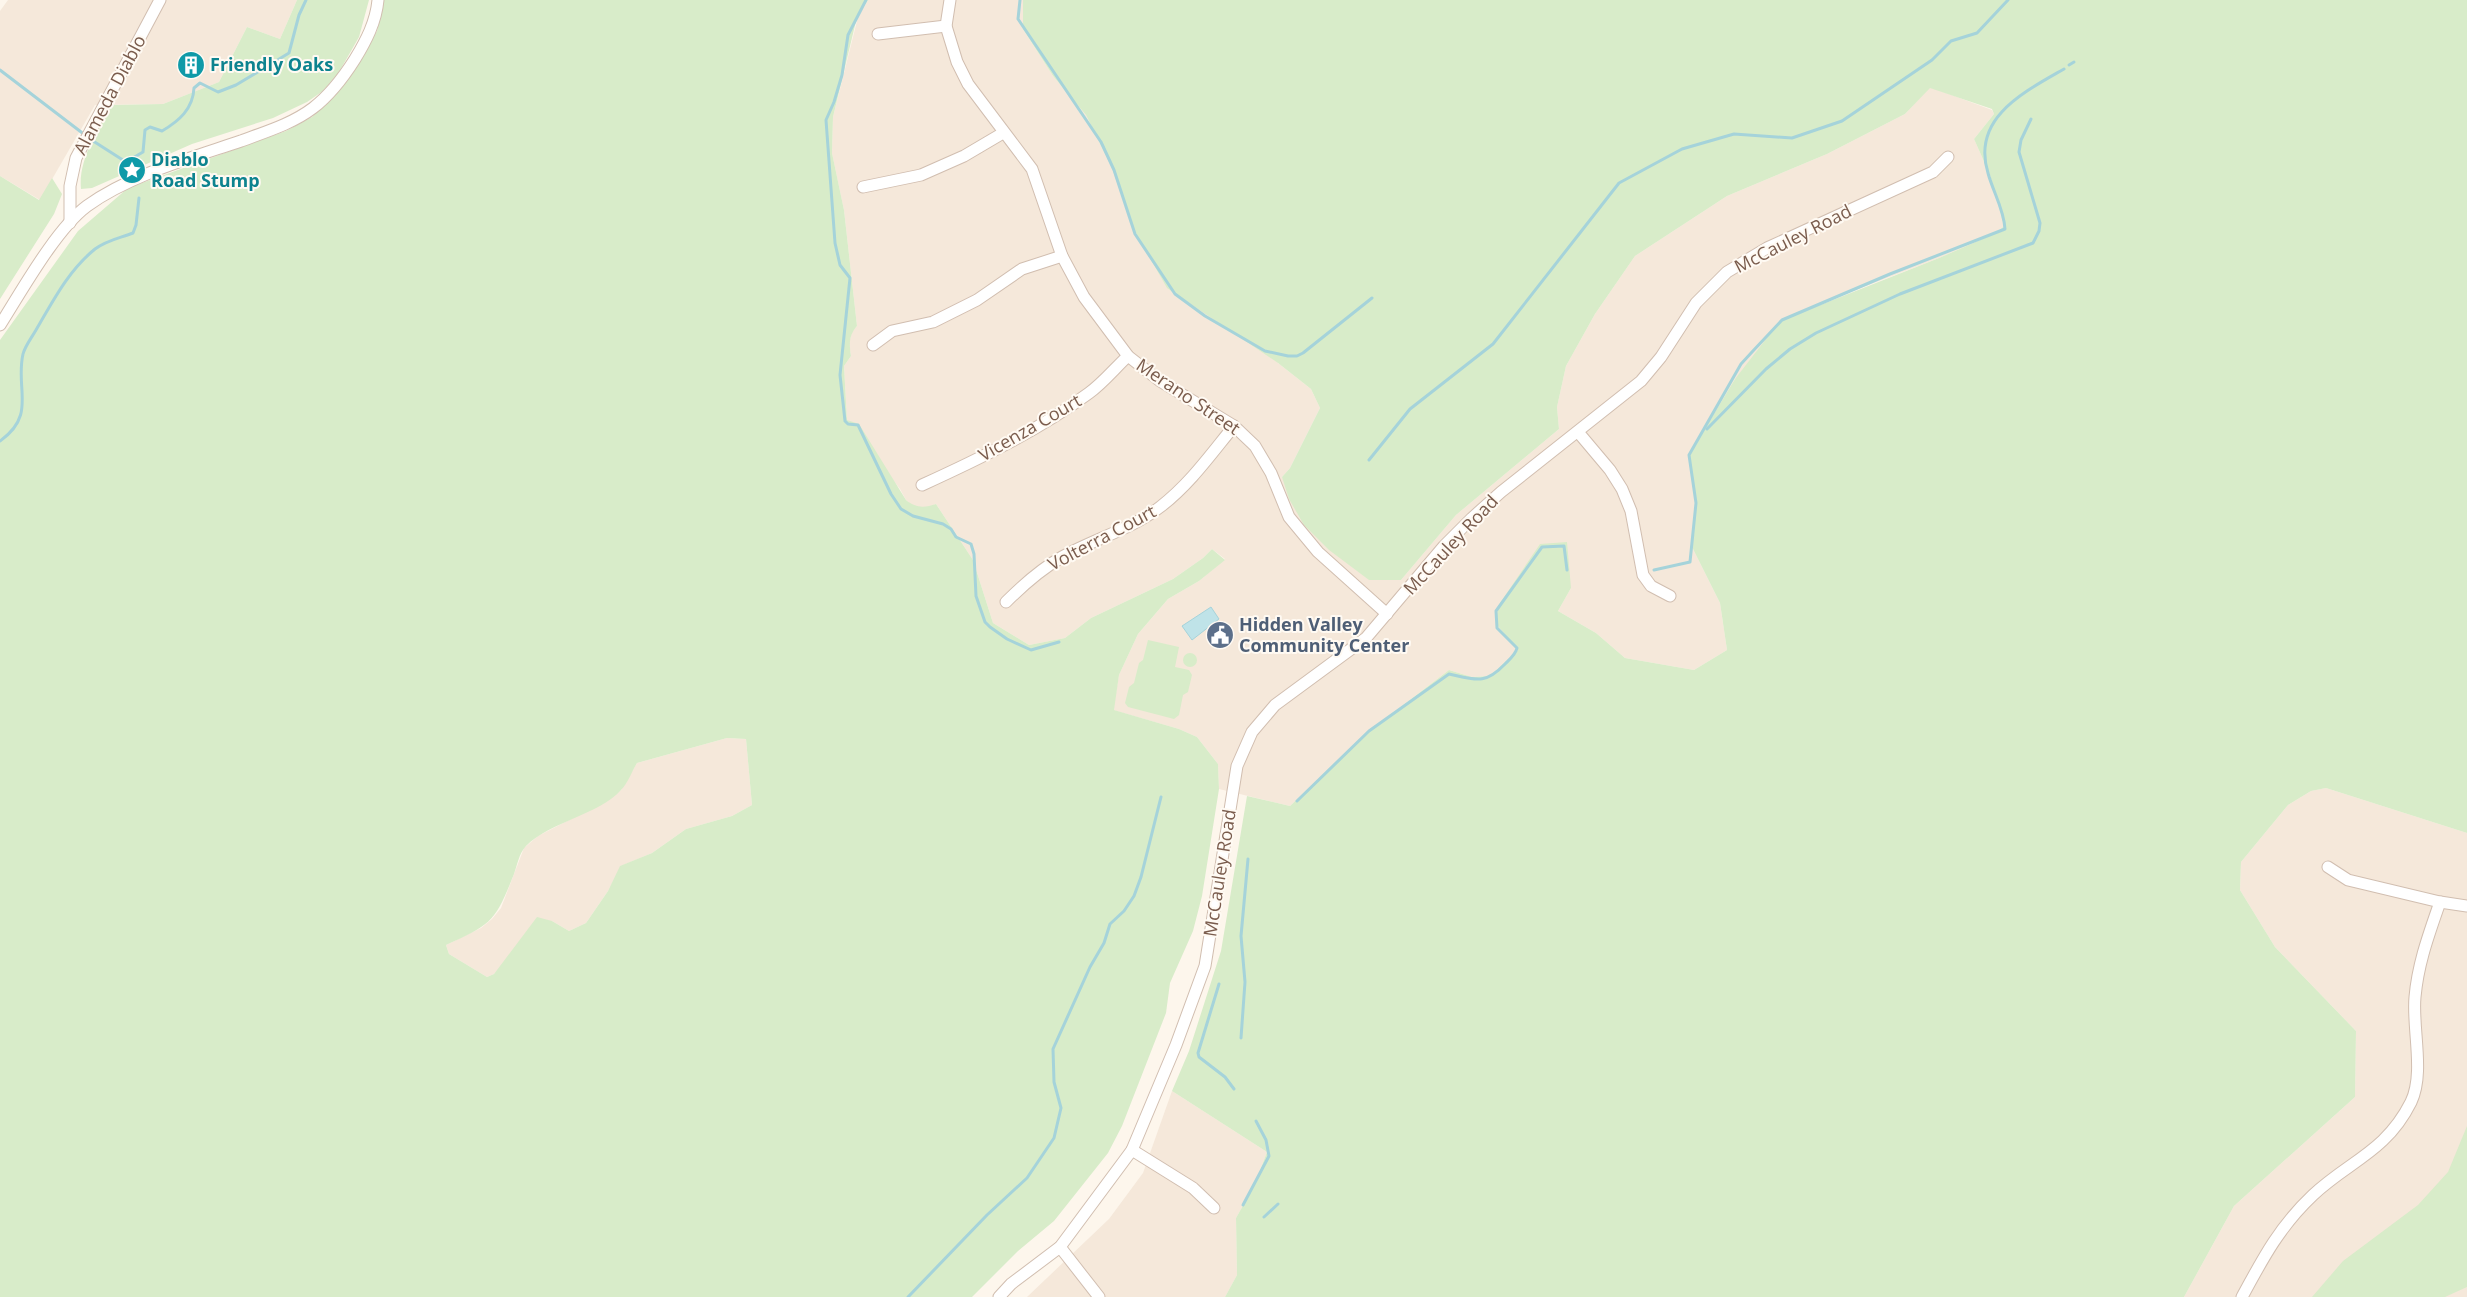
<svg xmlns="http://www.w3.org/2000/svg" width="2467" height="1297" font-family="'Open Sans',sans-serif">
	<rect width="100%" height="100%" fill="#fdf6ec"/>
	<g fill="#f5e8da">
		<path d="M8 0H297L280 39 247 27 219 82 163 104 95 105 40 200 0 176V11Z"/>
		<path d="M868 0H1023V29L1053 76 1086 115 1112 168 1278 363 1311 389 1320 408 1290 468 1282 477 1401 580 1456 515 1559 429 1557 407 1566 366 1595 314 1635 256 1727 196 1827 154 1905 114 1930 87 1992 110 1994 114 1974 139 1990 175 2004 226 1996 233 1939 258 1822 303 1735 379 1690 455 1696 499 1691 545 1720 603 1727 650 1694 670 1625 658 1596 633 1558 611 1571 588 1496 624 1518 650 1490 676 1472 677 1449 670 1363 736 1290 806 1219 789 1218 764 1197 737 1179 729 1113 710 1119 675 1138 634 1168 599 1199 581 1225 559 1212 549 1203 558 1173 579 1091 618 1065 638 1029 645 993 623 973 560 936 504 925 508 913 506 906 500 900 489 847 420 844 366 851 356 849 343 852 332 857 326 844 210 832 153 833 117 858 17Z"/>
		<path d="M727 738 746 739 752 805 732 816 686 829 652 853 621 866 608 891 586 923 569 931 552 921 494 974 487 977 449 954 446 945 481 928 492 919 501 908 524 848 538 836 606 801 621 790 637 763Z"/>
		<path d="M2326 788 2467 833V1297H2184L2234 1206 2355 1097 2356 1031 2275 947 2240 890 2241 862 2288 805 2311 791Z"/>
		<path d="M1172 1091 1267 1152 1255 1184 1236 1218 1237 1275 1225 1297H1027L1109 1219 1143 1173Z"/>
	</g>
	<g fill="#d8ecc9" fill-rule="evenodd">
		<path d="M297 0H369L359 37 339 72 323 91 307 102 273 118 192 144 92 188 81 189C78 160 98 130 111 105L163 104 219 82 247 27 280 39Z"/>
		<path d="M384 0H868L857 17 833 117 832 153 844 210 857 326C849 335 849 343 851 356L844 366 847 420 859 424 906 500C916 508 924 508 936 504L973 560 993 623 1029 645 1065 638 1091 618 1173 579 1203 558 1212 549 1225 560 1199 581 1168 599 1138 634 1119 675 1114 710 1179 729 1197 737 1218 764 1219 789 1202 896 1193 931 1170 983 1166 1013 1122 1126 1108 1153 1054 1221 1018 1251 972 1297H0V340L78 231 128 188 286 131 312 117 334 97 356 68 377 31ZM727 738 746 739 752 805 732 816 686 829 652 853 620 866 608 891 586 923 569 931 552 921 537 917 494 974 487 977 449 954 446 945C492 924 495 922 514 874 517 866 519 853 526 846 551 821 599 815 621 790 628 783 632 771 637 763Z"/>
		<path d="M1023 0H2467V833L2326 788 2311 791 2288 805 2241 862 2240 890 2275 947 2356 1031 2355 1097 2234 1206 2184 1297H1225L1237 1275 1236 1218 1255 1184 1267 1152 1172 1091 1189 1051 1221 951 1247 796 1290 806 1363 736 1449 670 1472 677 1490 676 1518 650 1496 624 1498 606 1540 544 1567 542 1571 588 1558 611 1596 633 1625 658 1694 670 1727 650 1720 603 1691 545 1696 499 1689 455 1735 379 1780 321 1939 258 1996 233 2004 226 1990 175 1974 139 1994 114 1992 109 1930 88 1905 114 1827 154 1727 196 1635 256 1595 314 1566 366 1557 407 1559 429 1456 515 1401 580H1369L1329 550 1304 525 1289 499 1282 477 1290 468 1320 408 1311 389 1278 363 1167 288 1133 228 1112 168 1086 115 1053 76 1023 29Z"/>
		<path d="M0 176 39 200 52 178 62 194 54 214 0 299Z"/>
		<path d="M1148 640 1179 647 1175 667 1189 670 1192 675 1188 692 1183 695 1179 715 1174 719 1128 707 1125 703 1129 687 1134 683 1139 663 1143 660Z"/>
		<circle cx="1190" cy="660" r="7"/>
		<path d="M2467 1126V1287L2445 1297H2312L2343 1261 2418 1205 2448 1172Z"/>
	</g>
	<path fill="#bfe3e8" stroke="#a5d3da" d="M1211 607 1219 619 1192 640 1182 626Z"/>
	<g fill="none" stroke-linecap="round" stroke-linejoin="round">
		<g stroke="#a5d3da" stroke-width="3">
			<path d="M866 0 848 35 842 75 834 102 826 120 835 243 840 265 850 278 840 375 845 421 848 424 858 425 891 494 901 509 913 516 943 524 951 529 956 537 971 544 974 554 976 596 985 622 990 627 1007 639 1031 650 1059 642"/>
			<path d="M1020 0 1018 19 1101 142 1114 170 1135 234 1175 294 1205 316 1265 351 1288 356H1297L1303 353 1372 298"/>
			<path d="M2069 65 2074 62"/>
			<path d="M0 70 85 135"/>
			<path d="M90 139 126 162 143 152 145 130 150 127 162 131C179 121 193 109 194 88L200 83 218 92 236 85 289 53 299 15 306 0"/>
			<path d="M1707 429 1766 369 1790 349 1816 333 1900 294 2033 243 2039 231 2040 223 2019 152 2021 140 2031 119"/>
			<path d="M0 441C37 415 15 389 23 354 25 346 32 337 36 330 53 301 68 271 95 249 107 240 120 238 133 233L136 225 139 198"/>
			<path d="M1369 460 1410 409 1493 344 1619 183 1682 149 1734 134 1792 138 1842 121 1932 60 1951 41 1977 33 2008 0"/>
			<path d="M1654 570 1690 562 1696 503 1689 455 1741 364 1752 352 1782 320 1890 274 2005 229C2004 209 1993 192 1988 173 1971 118 2024 92 2064 69"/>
			<path d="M1297 801 1369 731 1449 674C1476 680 1485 685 1505 664 1510 659 1516 654 1517 648L1497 628 1496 611 1542 547 1564 546 1567 570"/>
			<path d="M1219 984 1198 1053 1199 1057 1225 1077 1234 1089"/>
			<path d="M1241 1038 1245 982 1241 936 1248 859"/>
			<path d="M1243 1205 1269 1156 1266 1140 1256 1121"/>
			<path d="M1264 1217 1278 1204"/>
			<path d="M908 1297 987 1215 1027 1178 1054 1138 1061 1108 1054 1082 1053 1049 1090 967 1104 943 1110 924 1124 911 1134 896 1141 877 1161 797"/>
		</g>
		<g stroke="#d1beb0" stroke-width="13">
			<g id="minor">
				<path d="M950 0 946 26 957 62 968 84 1032 169 1062 256 1084 297 1128 356 1160 381 1234 426 1255 446 1271 473 1289 517 1318 552 1387 614"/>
				<path d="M878 34 946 26"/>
				<path d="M863 187 921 175 964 156 1003 133"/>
				<path d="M70 223V186L76 158 160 0"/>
				<path d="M0 325C21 292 56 229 87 206 130 175 191 158 241 141 265 132 292 124 313 108 330 95 343 78 355 59 366 41 376 22 378 0"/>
				<path d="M873 345 892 331 933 322 977 300 1022 269 1062 256"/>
				<path d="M1578 432 1610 470 1622 489 1631 511 1643 575 1651 586 1670 596"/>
				<path d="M922 485C979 459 1039 430 1089 393 1103 383 1115 368 1128 356"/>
				<path d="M1006 602C1023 585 1041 569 1062 557 1094 539 1132 529 1160 507 1190 484 1211 454 1234 426"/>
				<path d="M2328 867 2348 880 2440 902 2467 906"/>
				<path d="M1132 1150 1193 1188 1214 1208"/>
				<path d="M1060 1247 1099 1297"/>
				<path d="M999 1297 1011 1284 1060 1247 1132 1150 1176 1045 1205 966 1237 766 1252 732 1275 705 1366 638 1444 546 1472 518 1501 492 1641 381 1661 357 1696 303 1727 272 1767 248 1933 172 1948 157"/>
				<path d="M2242 1297C2263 1258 2280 1226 2313 1195 2349 1161 2386 1152 2411 1102 2425 1073 2412 1028 2415 997 2418 963 2429 934 2440 902"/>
			</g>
		</g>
		<use href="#minor" stroke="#fff" stroke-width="11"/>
	</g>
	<defs>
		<g id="building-disc" transform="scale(1.4375)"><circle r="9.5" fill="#0f9aa8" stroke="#fffaf3"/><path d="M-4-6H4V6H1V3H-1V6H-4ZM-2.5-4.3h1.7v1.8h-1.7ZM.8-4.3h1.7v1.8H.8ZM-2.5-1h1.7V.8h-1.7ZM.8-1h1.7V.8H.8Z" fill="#fff"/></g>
		<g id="sight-disc" transform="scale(1.4375)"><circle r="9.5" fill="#0f9aa8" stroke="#fffaf3"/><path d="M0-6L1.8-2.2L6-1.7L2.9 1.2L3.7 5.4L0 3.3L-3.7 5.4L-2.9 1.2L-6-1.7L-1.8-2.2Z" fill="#fff"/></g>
		<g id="civic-disc" transform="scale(1.4375)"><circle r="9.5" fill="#5c6f8a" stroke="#fffaf3"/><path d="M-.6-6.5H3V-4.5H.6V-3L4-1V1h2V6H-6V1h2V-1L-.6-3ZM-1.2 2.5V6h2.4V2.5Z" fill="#fff"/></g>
	</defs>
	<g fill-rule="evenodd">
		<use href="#building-disc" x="191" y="65"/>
		<use href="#sight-disc" x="132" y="170"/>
		<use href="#civic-disc" x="1220" y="635"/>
	</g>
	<g text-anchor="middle" stroke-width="4" stroke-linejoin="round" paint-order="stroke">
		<g font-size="18" font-weight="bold" fill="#0d838f" stroke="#fffaf3" text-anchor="start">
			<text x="210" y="71">Friendly Oaks</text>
			<text x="151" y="166">Diablo<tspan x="151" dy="21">Road Stump</tspan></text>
		</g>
		<g font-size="18" fill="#7a5c4d" stroke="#fffaf3">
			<text transform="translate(110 95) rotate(-62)" y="6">Alameda Diablo</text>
			<text transform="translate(1793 239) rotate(-27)" y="6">McCauley Road</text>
			<text transform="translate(1188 397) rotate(34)" y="6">Merano Street</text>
			<text transform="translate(1030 428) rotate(-30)" y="6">Vicenza Court</text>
			<text transform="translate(1102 538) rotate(-28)" y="6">Volterra Court</text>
			<text transform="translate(1451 545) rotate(-47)" y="6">McCauley Road</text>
			<text transform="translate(1220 873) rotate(-81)" y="6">McCauley Road</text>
		</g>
		<g font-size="18" font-weight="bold" fill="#4e5e75" stroke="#fffaf3" text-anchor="start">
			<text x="1239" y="631">Hidden Valley<tspan x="1239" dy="21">Community Center</tspan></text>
		</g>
	</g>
</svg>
